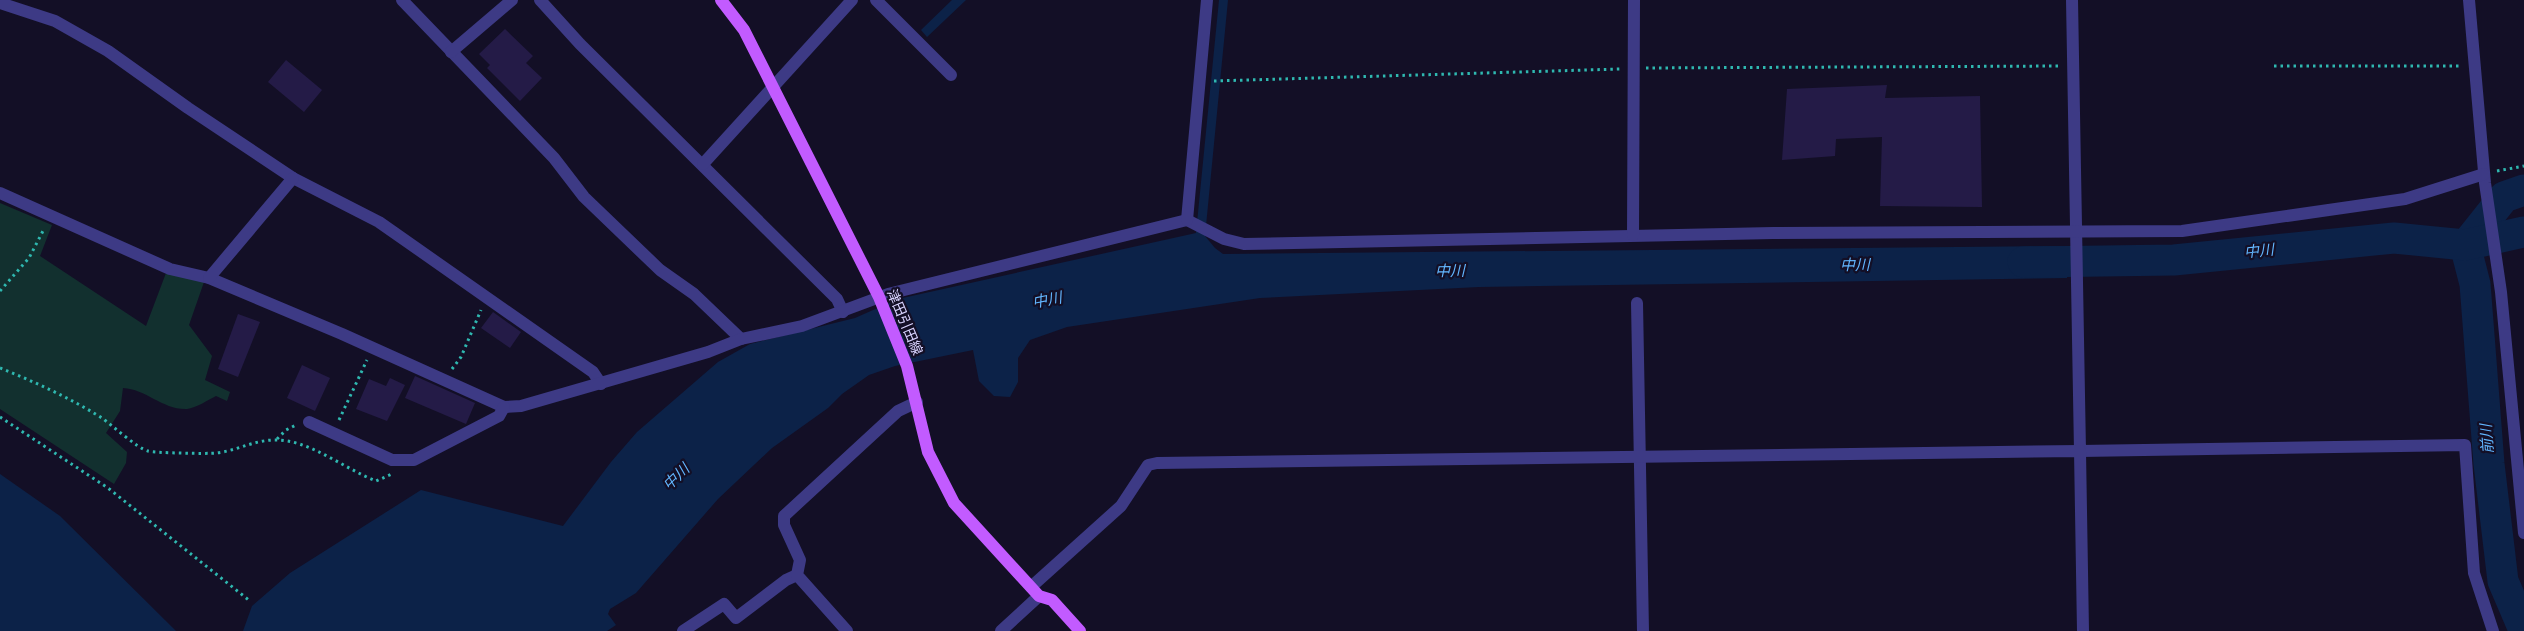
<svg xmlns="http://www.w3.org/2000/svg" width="2524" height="631" font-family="Ubuntu,'Noto Sans JP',sans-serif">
	<rect width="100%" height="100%" fill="#130f26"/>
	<path fill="#12302f" d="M0 203 52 225 40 256 146 326 166 273 204 282 189 325 212 356 205 380 230 392 227 401 216 396C208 400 196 408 187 409 163 410 146 389 123 388L120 411 106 433 127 452 126 463 114 484 0 409Z"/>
	<g fill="#0c2248">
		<path d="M952 0H966L927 37 921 30Z"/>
		<path d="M1219 0H1228L1205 236 1215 248 1223 254 2066 246 2067 278 1479 287 1260 298 1067 327 1030 340 1018 358V382L1010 397 994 396 979 381 973 350 895 366 869 375 842 394 828 408 772 448 718 499 636 593 610 609 608 614 616 625 607 631H243L252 606 290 573 421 490 563 526 611 462 637 432 718 362 750 344 855 318 898 299 1196 233Z"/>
		<path d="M0 474 60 516 176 631H0Z"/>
	</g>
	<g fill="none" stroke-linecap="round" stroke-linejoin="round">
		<g stroke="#0c2248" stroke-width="31">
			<path d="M2469 241 2504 197 2524 190"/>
			<path d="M2465 245 2475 284 2489 464 2503 581 2524 630"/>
			<path d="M2023 262 2174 260 2394 238 2465 245 2524 232"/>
		</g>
	</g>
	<g fill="#241b47">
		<path d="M505 29 533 56 526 63 542 78 520 101 487 68 490 65 479 54Z"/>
		<path d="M286 60 322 90 304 112 268 82Z"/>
		<path d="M1887 85 1885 98 1980 96 1982 207 1880 206 1882 137 1836 139 1835 156 1782 160 1787 89Z"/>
		<path d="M493 312 521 332 510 348 481 328Z"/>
		<path d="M238 314 260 322 238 377 218 369Z"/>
		<path d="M302 365 330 378 315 411 287 398Z"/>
		<path d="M415 376 475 403 466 424 405 398Z"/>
		<path d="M390 378 405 385 387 421 356 409 369 379 386 386Z"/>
	</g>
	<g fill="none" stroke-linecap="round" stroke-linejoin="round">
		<g stroke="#2fb8b0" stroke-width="3" stroke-dasharray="2.5 4" stroke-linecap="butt">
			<path d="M2274 66H2462"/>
			<path d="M1646 68 2060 66"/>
			<path d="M1214 81 1620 69"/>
			<path d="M2497 171 2524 166"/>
			<path d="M0 291 29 258 44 229"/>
			<path d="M0 368C35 382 70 398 102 418 113 426 137 448 148 451 154 453 209 454 216 453 236 451 254 440 275 440 308 439 345 469 376 481L392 474"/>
			<path d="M452 369 461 357 481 310"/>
			<path d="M0 417 108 488 250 601"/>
			<path d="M339 420 367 360"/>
			<path d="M277 439 286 430 296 425"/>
		</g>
		<g stroke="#3d3a85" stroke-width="12">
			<path d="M402 0 554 158 584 197 660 270 694 294 741 339"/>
			<path d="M540 0 580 44 837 299 843 312"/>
			<path d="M876 0 951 75"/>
			<path d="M2072 0 2080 451 2465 445 2474 573 2493 631"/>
			<path d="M2469 0 2485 183 2501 292 2524 533"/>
			<path d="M0 3 55 21 108 51 188 108 293 178 379 222 593 372 601 384"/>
			<path d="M451 52 512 0"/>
			<path d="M703 164 852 0"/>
			<path d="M0 193 170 269 209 278 342 334 504 407 521 406 708 352 741 339 802 326 888 294 1187 220 1224 239 1244 244 1773 233 2182 231 2405 199 2484 174"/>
			<path d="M1187 220 1207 0"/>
			<path d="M1633 235 1634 0"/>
			<path d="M209 278 293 178"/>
			<path d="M1637 303 1643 631"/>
			<path d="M309 422 392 460H414L499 416 504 407"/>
			<path d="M1031 587 1121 506 1148 465 1157 463 2080 451 2083 631"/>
			<path d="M683 631 724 604 736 618 786 580 797 575"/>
			<path d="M847 631 797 575 800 560 784 525V516L898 411 917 402"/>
			<path d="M1001 631 1039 596"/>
		</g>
		<path stroke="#c25bff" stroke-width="12" d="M721 0 744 30 879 297 907 366 928 452 954 503 1039 596 1052 600 1080 631"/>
	</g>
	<g text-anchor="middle" stroke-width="4.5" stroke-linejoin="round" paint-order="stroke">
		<g font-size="14" fill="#d9d4ff" stroke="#130f26">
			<text transform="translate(905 322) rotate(67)" y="5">津田引田線</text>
		</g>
		<g font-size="15" font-style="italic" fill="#62b6ff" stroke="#130f26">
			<text transform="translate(2259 251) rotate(-6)" y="5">中川</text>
			<text transform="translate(1855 265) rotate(-1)" y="5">中川</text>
			<text transform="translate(1450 271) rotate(-1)" y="5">中川</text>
			<text transform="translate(1047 300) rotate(-11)" y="5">中川</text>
			<text transform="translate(2487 439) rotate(-94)" y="5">前川</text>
			<text transform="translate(676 477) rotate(-44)" y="5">中川</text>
		</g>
	</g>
</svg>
